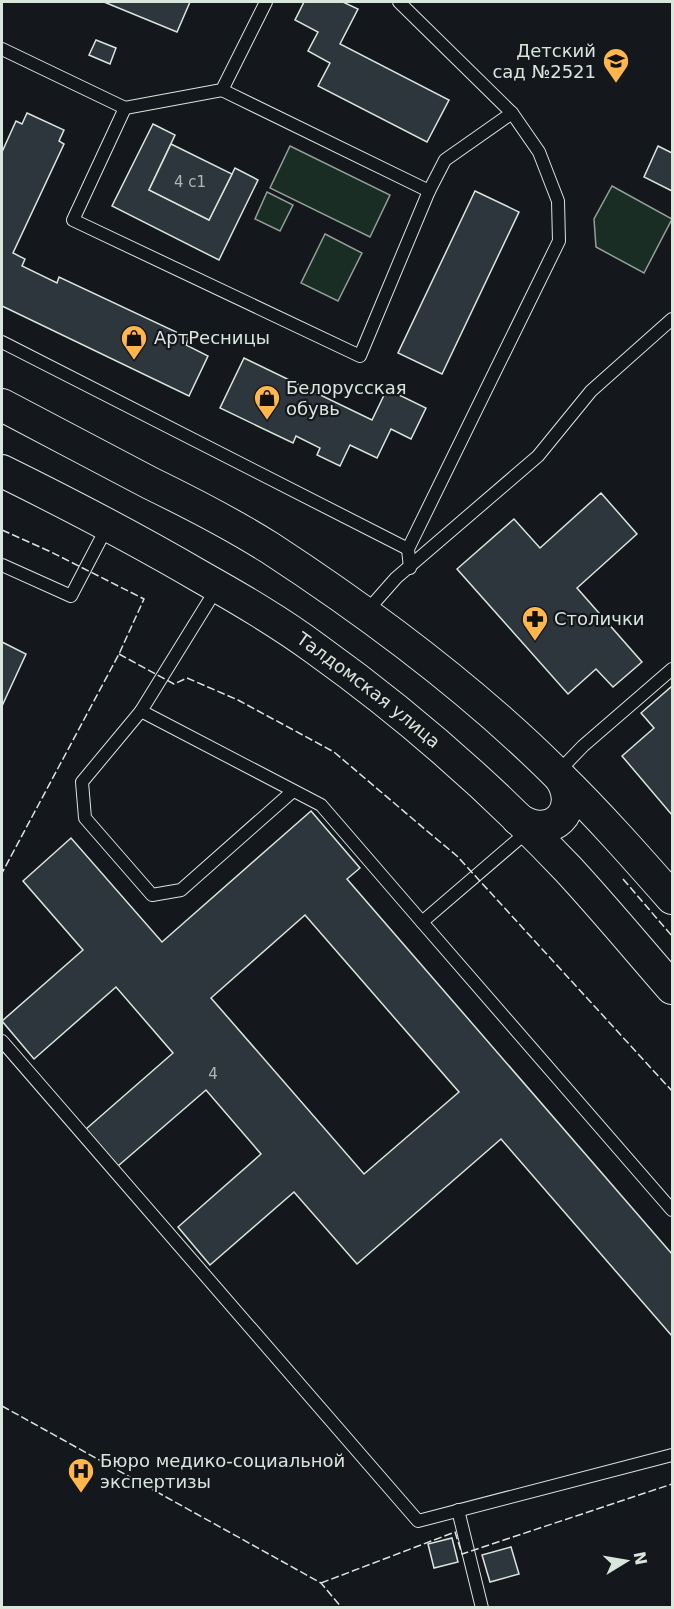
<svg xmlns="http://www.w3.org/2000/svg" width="674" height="1609" font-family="'DejaVu Sans',sans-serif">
	<rect width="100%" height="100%" fill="#14181c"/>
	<g fill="#1a2d24" stroke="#939e99" stroke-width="1.5">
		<path d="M290 146 390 195 370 237 270 188Z"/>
		<path d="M612 186 672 219 644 273 596 247 594 219Z"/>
		<path d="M267 192 293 205 280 231 255 219Z"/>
		<path d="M325 234 362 253 338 301 301 283Z"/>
	</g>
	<g fill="#2c363c" stroke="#d8e6dc" stroke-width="1.5" fill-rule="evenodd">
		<path d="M104 2H190L177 32Z"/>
		<path d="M304 2H343L358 9 340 44 449 100 427 142 318 86 330 63 308 51 318 32 295 20Z"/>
		<path d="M96 40 116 48 110 64 89 55Z"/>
		<path d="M27 113 64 130 59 141 64 144 13 253 25 259 22 266 57 283 59 277 189 338 186 345 208 356 189 396 2 306V152L16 121 22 124Z"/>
		<path d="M153 124 175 135 149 190 209 220 235 168 258 180 219 260 112 206Z"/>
		<path d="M171 144 232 174 209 220 149 190Z"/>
		<path d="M658 146 672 153V191L644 177Z"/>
		<path d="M475 191 519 212 442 374 398 353Z"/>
		<path d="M244 358 372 420 387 389 426 408 411 439 391 429 377 458 350 445 340 466 317 455 320 448 296 436 293 443 220 408Z"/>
		<path d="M601 493 637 534 577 588 642 662 613 687 596 669 568 694 457 569 514 519 540 548Z"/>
		<path d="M2 642 26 654 2 706Z"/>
		<path d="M671 687 672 689V815L622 756 654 728 641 713Z"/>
		<path d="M311 811 360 868 347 879 672 1254V1336L501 1139 357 1264 294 1192 210 1265 178 1227 261 1154 206 1090 118 1166 86 1129 173 1053 116 987 34 1059 2 1021 83 950 23 881 71 838 162 942ZM305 915 459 1092 364 1174 211 998Z"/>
		<path d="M452 1538 458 1562 434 1568 428 1544Z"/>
		<path d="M511 1547 519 1574 490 1582 482 1555Z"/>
	</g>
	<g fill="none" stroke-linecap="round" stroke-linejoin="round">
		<g stroke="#d8e6dc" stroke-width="14">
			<g id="lane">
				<path d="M399 2 512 113"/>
				<path d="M2 49 125 108 73 220 360 356 429 191 445 160 512 113 539 152 558 201 559 241 408 549 410 568"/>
				<path d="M222 90 429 191"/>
				<path d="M125 108 222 90 266 2"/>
				<path d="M2 342 408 549"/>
				<path d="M2 565 71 596 107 527"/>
				<path d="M217 588 141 711 321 805 422 922 528 831"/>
				<path d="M366 612 396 578 538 456 591 391 672 319"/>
				<path d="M141 711 82 782 85 818 152 895 181 890 293 791"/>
				<path d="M557 773 583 746 672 669"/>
				<path d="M422 922 672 1210"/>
				<path d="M2 1041 418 1521 672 1455"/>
				<path d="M458 1510 482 1608"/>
			</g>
		</g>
		<g stroke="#d8e6dc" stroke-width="34">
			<g id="secondary">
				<path d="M2 405C51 431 101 457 150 483 191 503 232 524 270 548 371 614 472 689 558 775 598 814 635 856 672 898"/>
				<path id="s1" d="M2 471C69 504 136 539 201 577 240 599 280 622 316 649 407 714 491 788 568 869 604 908 638 949 672 988"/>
				<path d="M518 819C551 842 583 810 560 777"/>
			</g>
		</g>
		<use href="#lane" stroke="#14181c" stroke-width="12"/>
		<use href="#secondary" stroke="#14181c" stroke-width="32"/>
		<g stroke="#d8e6dc" stroke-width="1.5" stroke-dasharray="8 3" stroke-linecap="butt">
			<path d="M2 530 51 552 144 599 119 654 2 873"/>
			<path d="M119 654 174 684 187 678 238 700 334 752 427 831 457 856 672 1091"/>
			<path d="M623 879 672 936"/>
			<path d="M2 1406 321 1583 342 1608"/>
			<path d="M321 1583 455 1532 462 1554 672 1484"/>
		</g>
	</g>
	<defs>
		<g id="school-pin" transform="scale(1.35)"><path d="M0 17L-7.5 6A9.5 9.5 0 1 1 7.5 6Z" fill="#ffb74d" stroke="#14181c"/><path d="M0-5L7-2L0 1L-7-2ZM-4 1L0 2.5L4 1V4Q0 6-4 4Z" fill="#111"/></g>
		<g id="shop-pin" transform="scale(1.35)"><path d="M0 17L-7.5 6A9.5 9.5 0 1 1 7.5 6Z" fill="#ffb74d" stroke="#14181c"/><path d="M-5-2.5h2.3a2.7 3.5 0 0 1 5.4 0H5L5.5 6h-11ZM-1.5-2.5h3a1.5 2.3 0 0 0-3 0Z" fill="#111"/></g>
		<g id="pharmacy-pin" transform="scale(1.35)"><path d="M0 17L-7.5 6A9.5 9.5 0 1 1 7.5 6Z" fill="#ffb74d" stroke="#14181c"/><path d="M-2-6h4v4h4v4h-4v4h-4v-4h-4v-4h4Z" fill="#111"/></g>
		<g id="hospital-pin" transform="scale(1.35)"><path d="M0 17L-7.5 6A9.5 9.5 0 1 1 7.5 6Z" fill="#ffb74d" stroke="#14181c"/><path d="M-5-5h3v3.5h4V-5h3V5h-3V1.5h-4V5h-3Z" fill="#111"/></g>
	</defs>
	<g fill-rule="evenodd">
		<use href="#school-pin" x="616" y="61"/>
		<use href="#shop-pin" x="134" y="338"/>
		<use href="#shop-pin" x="267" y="398"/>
		<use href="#pharmacy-pin" x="535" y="619"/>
		<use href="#hospital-pin" x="81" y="1471"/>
	</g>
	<g text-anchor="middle" stroke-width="4.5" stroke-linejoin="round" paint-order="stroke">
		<g font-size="15" fill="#adbab4">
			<text x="190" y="187">4 с1</text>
			<text x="213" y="1079">4</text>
		</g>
		<g font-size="18" fill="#d8e6dc" stroke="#14181c" text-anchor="start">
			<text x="596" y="57" text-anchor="end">Детский<tspan x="596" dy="21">сад №2521</tspan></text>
			<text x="154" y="344">АртРесницы</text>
			<text x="286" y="394">Белорусская<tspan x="286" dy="21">обувь</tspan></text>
			<text x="554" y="625">Столички</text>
			<text x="100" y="1467">Бюро медико-социальной<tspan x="100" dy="21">экспертизы</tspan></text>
		</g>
		<g font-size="18" fill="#d8e6dc" stroke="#14181c">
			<text dy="6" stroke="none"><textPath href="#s1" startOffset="428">Талдомская улица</textPath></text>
		</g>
	</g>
	<rect width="674" height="1609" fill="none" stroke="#d8e6dc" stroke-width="6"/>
	<g transform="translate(626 1561) rotate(79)" stroke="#14181c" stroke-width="4.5" paint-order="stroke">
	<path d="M0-4.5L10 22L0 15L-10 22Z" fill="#d8e6dc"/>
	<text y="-9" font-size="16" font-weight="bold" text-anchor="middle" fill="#d8e6dc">N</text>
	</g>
</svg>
